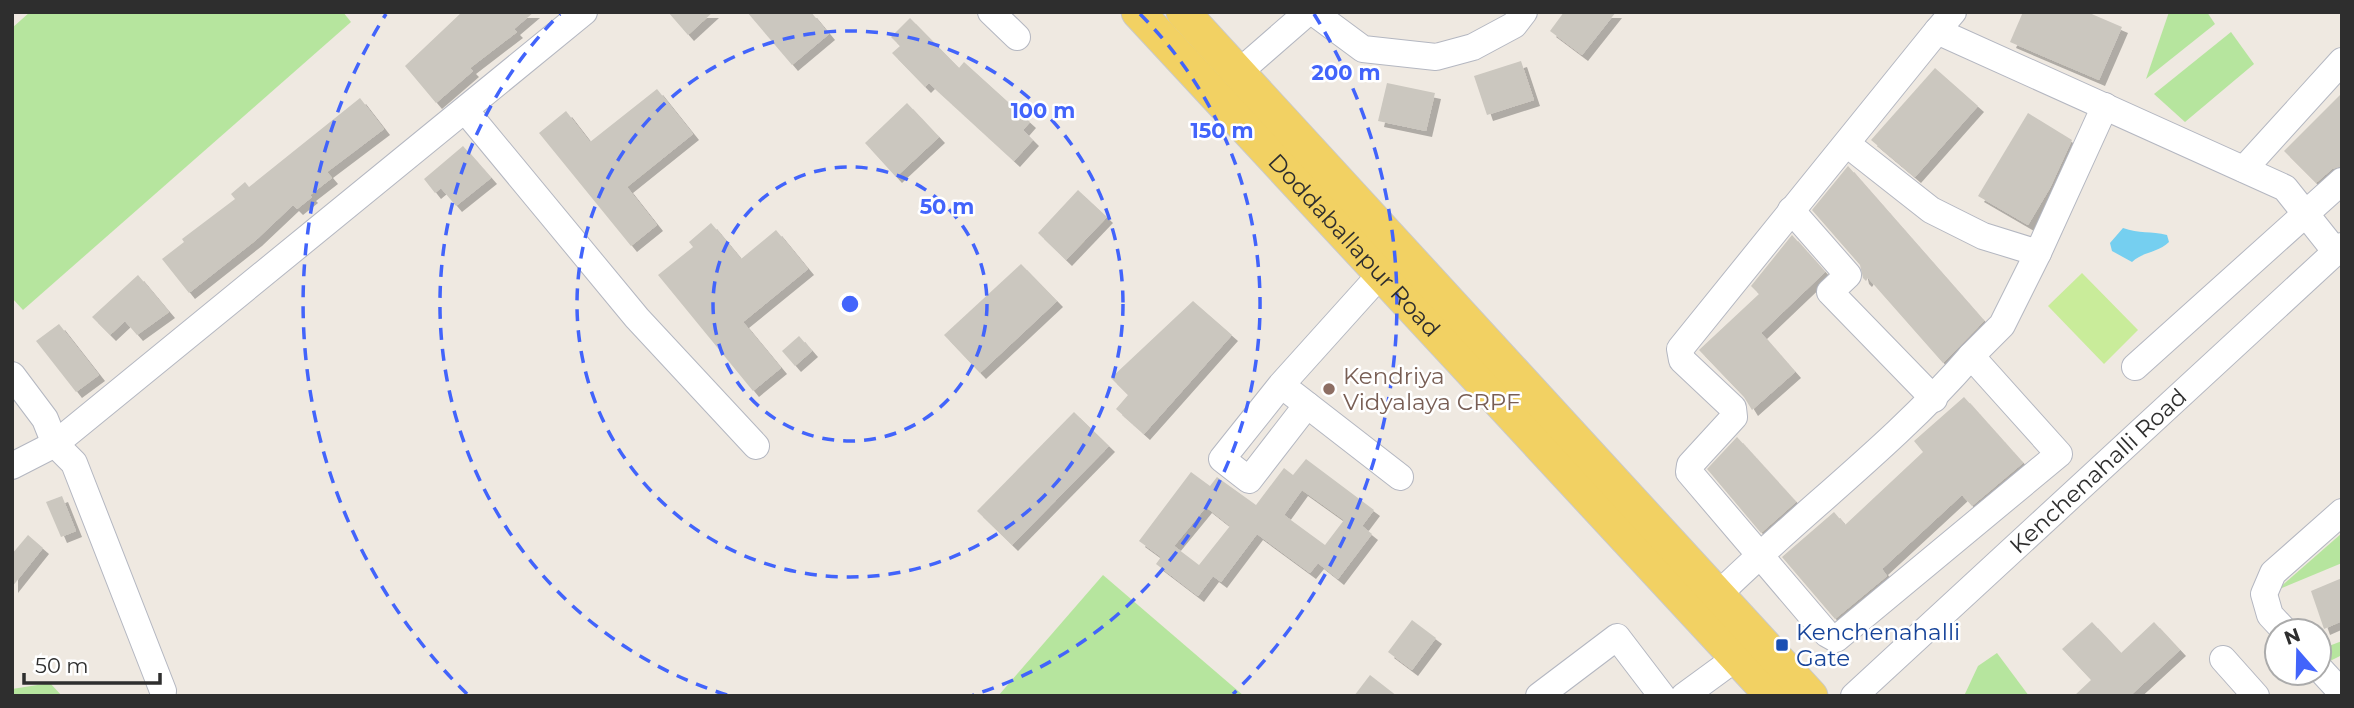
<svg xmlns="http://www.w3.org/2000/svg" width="2354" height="708" font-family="Montserrat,sans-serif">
	<defs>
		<filter id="shadow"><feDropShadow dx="6" dy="6" stdDeviation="0" flood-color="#0004"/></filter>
	</defs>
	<rect width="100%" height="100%" fill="#efe9e1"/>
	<g fill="#b6e59e">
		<path d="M30 12H343L351 22 23 310 12 298V28Z"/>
		<path d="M2169 12H2207L2215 24 2146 79Z"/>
		<path d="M2231 32 2254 64 2185 122 2154 94Z"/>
		<path d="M2342 533V563L2277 590Z"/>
		<path d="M1103 575 1244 696H998Z"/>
		<path d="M2342 641V655L2328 662 2321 649Z"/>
		<path d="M1997 653 2029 696H1964L1978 666Z"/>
		<path d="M50 683 62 696H12V689Z"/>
	</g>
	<path fill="#c9ec9a" d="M2082 273 2138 330 2104 364 2048 306Z"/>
	<path fill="#75cff0" d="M2123 228C2139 234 2151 231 2167 235L2169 242C2158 253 2144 251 2132 262L2112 251 2110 243Z"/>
	<g fill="#cbc7bf" fill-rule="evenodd" filter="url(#shadow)">
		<path d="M462 12H534L514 29 517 32 470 68 473 71 436 103 405 66Z"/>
		<path d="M668 12H713L688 35Z"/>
		<path d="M747 12H811L829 34 792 65Z"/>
		<path d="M1564 12H1616L1582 55 1550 31Z"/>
		<path d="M2023 12H2087L2122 27 2099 80 2010 42Z"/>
		<path d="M910 18 959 68 964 62 1030 122 1023 130 1033 140 1014 161 929 83 925 87 892 53 900 46 891 37Z"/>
		<path d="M1521 61 1534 100 1487 115 1474 76Z"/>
		<path d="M1935 68 1978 106 1915 177 1871 140Z"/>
		<path d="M1387 83 1435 93 1426 131 1378 121Z"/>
		<path d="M657 89 693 134 627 187 657 225 631 246 539 133 566 111 590 142Z"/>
		<path d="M2342 93V166L2332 169 2316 183 2284 151Z"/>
		<path d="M360 98 384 129 327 172 332 178 310 195 312 197 297 209 293 205 256 240 189 293 162 259 184 242 182 239 235 199 231 194 245 182 249 187Z"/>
		<path d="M907 103 939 137 896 177 865 143Z"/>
		<path d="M2028 113 2072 140 2050 188 2028 225 1978 196Z"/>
		<path d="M463 146 491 178 456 206 441 188 435 193 424 179Z"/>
		<path d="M1848 166 1984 321 1943 363 1868 278 1866 281 1863 278 1860 265 1812 210Z"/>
		<path d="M1078 190 1107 217 1066 260 1038 233Z"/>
		<path d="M711 223 741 259 776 230 808 269 743 322 781 368 753 391 658 275 693 247 689 242Z"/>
		<path d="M1792 235 1825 272 1761 333 1795 372 1752 410 1744 397 1699 350 1759 294 1751 286Z"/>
		<path d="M1021 264 1057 301 980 373 944 335Z"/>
		<path d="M138 275 169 312 137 335 125 321 110 335 92 317Z"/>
		<path d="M1193 301 1232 335 1144 434 1116 409 1128 395 1111 378Z"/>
		<path d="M59 324 99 375 76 392 36 341Z"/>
		<path d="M799 336 812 351 795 366 782 351Z"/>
		<path d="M1964 397 2023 463 1972 506 1962 495 1882 569 1887 576 1835 619 1782 557 1834 512 1845 525 1923 452 1914 441Z"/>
		<path d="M1074 412 1109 446 1012 545 977 511Z"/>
		<path d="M1737 437 1796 502 1761 533 1707 469Z"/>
		<path d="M1306 459 1374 510 1362 526 1372 534 1338 579 1318 563 1310 573 1257 534 1221 582 1213 576 1198 596 1156 564 1161 557 1139 541 1191 472 1210 486 1217 477 1256 505 1284 468 1293 475ZM1302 490 1344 520 1325 545 1284 515ZM1206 507 1230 526 1199 565 1174 546Z"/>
		<path d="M62 496 76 531 61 537 46 502Z"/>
		<path d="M28 535 43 548 12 587V554Z"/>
		<path d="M2342 578V621L2324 629 2311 591Z"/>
		<path d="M1412 620 1436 638 1412 670 1388 652Z"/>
		<path d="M2092 622 2121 653 2154 622 2180 650 2130 696H2074L2091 680 2062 649Z"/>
		<path d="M1370 675 1397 696H1354Z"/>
	</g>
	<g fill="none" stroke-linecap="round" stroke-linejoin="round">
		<g stroke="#b4b7c1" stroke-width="28">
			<g id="minor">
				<path d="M991 12 1017 37"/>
				<path d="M1313 12 1363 49 1436 57 1473 47 1514 25 1524 12"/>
				<path d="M1953 12 1937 31 2285 188 2336 252"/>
				<path d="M1238 73 1308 12"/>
				<path d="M465 110 637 318 756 446"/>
				<path d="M1847 144 1931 210 1983 236 2038 253 2105 106"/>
				<path d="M2244 169 2342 61"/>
				<path d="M1791 210 1848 275 1830 292 1934 399"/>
				<path d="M1971 356 2002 325 2038 253"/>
				<path d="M2135 367 2342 181"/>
				<path d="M12 375 45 419 55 444 74 463 163 691"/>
				<path d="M1293 394 1400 477"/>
				<path d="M1307 405 1249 480 1222 459 1281 385 1380 275"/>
				<path d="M12 466 55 444 584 12"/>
				<path d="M1717 596C1800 514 1895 444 1971 356L2059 454 1836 639 1827 634 1689 472 1690 465 1734 417 1733 408 1682 360 1680 349 1937 31"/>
				<path d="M2285 631 2270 615 2264 594 2273 573 2342 512"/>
				<path d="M2223 659 2256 696"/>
				<path d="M2319 668 2342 693"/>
				<path d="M1539 696 1617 637 1662 696"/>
				<path d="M1684 696 1736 658"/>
				<path id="s1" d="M1854 696 2342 246"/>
			</g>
		</g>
		<g stroke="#c9c9c9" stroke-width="35">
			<g id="major">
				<path id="s2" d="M1138 12 1772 696"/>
				<path d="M1183 12 1811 696"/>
			</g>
		</g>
		<use href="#minor" stroke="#fff" stroke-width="26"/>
		<use href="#major" stroke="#f2d163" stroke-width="33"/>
	</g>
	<g fill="none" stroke="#4264fb" stroke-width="3.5" stroke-dasharray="12 9">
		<circle cx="850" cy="304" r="137"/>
		<circle cx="850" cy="304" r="273"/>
		<path d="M727 695A410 410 0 0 1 560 14M1140 14A410 410 0 0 1 973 695"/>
		<path d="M467 694A547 547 0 0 1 386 14M1314 14A547 547 0 0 1 1233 694"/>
	</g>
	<circle fill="#8d6e63" stroke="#fff" stroke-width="2.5" cx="1329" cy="389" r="7"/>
	<rect fill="#1a4fb4" stroke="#fff" stroke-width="2.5" x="1775" y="638" width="14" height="14" rx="3.5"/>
	<g text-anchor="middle" stroke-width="5" stroke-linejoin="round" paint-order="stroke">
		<g font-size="23" fill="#2e2e2e" stroke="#fff">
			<text dy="8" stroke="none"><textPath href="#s2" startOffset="318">Doddaballapur Road</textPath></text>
			<text dy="8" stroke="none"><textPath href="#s1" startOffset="332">Kenchenahalli Road</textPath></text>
		</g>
		<g font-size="23" fill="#785e54" stroke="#fff" text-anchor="start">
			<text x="1343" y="384">Kendriya<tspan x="1343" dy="26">Vidyalaya CRPF</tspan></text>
		</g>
		<g font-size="23" fill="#164399" stroke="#fff" text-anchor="start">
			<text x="1796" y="640">Kenchenahalli<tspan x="1796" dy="26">Gate</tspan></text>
		</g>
	</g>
	<circle cx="850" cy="304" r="10" fill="#4264fb" stroke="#fff" stroke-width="3.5"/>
	<g font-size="21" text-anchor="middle" font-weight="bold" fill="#4264fb" stroke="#fff" stroke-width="5" stroke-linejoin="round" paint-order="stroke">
		<text x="1346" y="80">200 m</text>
		<text x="1043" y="118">100 m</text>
		<text x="1222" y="138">150 m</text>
		<text x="947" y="214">50 m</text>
	</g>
	<rect width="2354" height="708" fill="none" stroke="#2e2e2e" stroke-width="28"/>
	<g transform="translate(2298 652) rotate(340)"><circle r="33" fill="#ffffff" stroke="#ababab" stroke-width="2"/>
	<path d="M0-5L12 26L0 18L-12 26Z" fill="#4264fb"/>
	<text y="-10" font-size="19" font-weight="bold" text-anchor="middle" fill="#2e2e2e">N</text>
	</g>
	<path d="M24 673v10h136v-10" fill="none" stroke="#2e2e2e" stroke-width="3.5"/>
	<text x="35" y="673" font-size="21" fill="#2e2e2e" stroke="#ffffff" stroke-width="5" paint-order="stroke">50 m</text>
</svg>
